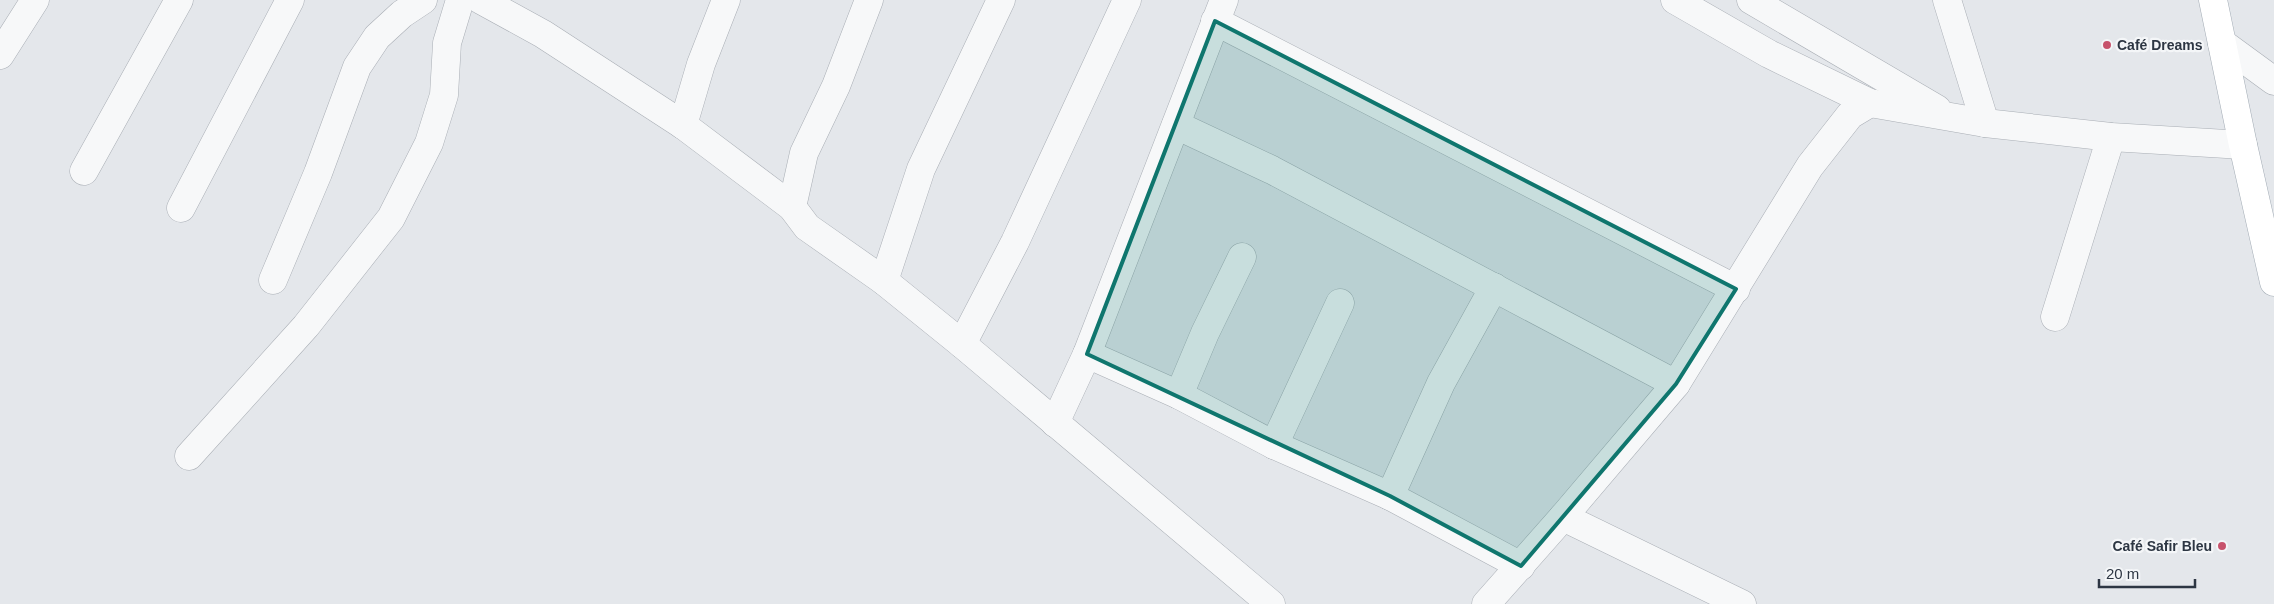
<svg xmlns="http://www.w3.org/2000/svg" width="2274" height="604" font-family="Arial,sans-serif">
	<rect width="100%" height="100%" fill="#e4e7eb"/>
	<g fill="none" stroke-linecap="round" stroke-linejoin="round">
		<g stroke="#a9aeb5" stroke-width="29">
			<g id="minor">
				<path d="M481 0 543 34 683 125 792 207 807 227 884 281 962 344 1271 604"/>
				<path d="M1675 0 1769 54 1870 103 1985 123 2111 137 2243 145"/>
				<path d="M1751 0 1937 109"/>
				<path d="M1947 0 1985 123"/>
				<path d="M1215 21 1736 289"/>
				<path d="M2222 43 2274 81"/>
				<path d="M0 55 35 0"/>
				<path d="M683 125 701 64 726 0"/>
				<path d="M1176 125 1272 170 1676 384"/>
				<path d="M84 171 179 0"/>
				<path d="M792 207 804 153 836 86 869 0"/>
				<path d="M181 208 290 0"/>
				<path d="M273 280 318 173 357 67 377 37 402 14 423 0"/>
				<path d="M884 281 921 169 1001 0"/>
				<path d="M2055 317 2111 137"/>
				<path d="M962 344 1015 242 1127 0"/>
				<path d="M1087 354 1179 395 1274 445 1390 496 1521 566"/>
				<path d="M1179 395 1205 333 1242 257"/>
				<path d="M1055 423 1087 354 1224 0"/>
				<path d="M1274 445 1340 303"/>
				<path d="M189 456 306 326 391 218 429 143 444 95 447 43 460 0"/>
				<path d="M1390 496 1441 383 1494 287"/>
				<path d="M1563 517 1742 604"/>
				<path d="M1486 604 1563 517 1676 384 1810 166 1850 115 1870 103"/>
			</g>
		</g>
		<g stroke="#a4adb6" stroke-width="29">
			<path id="major" d="M2213 0 2243 145 2274 282"/>
		</g>
		<use href="#minor" stroke="#f7f8f9" stroke-width="28"/>
		<use href="#major" stroke="#fff" stroke-width="28"/>
	</g>
	<path fill="#0f766e" fill-opacity="0.2" stroke="#0f766e" stroke-width="4" stroke-linejoin="round" d="M1215 21 1736 289 1676 384 1521 566 1390 496 1087 354Z"/>
	<g fill="#c7536c" stroke="#f4f6f8" stroke-width="2">
		<circle cx="2107" cy="45" r="5"/>
		<circle cx="2222" cy="546" r="5"/>
	</g>
	<g text-anchor="middle" stroke-width="4.5" stroke-linejoin="round" paint-order="stroke">
		<g font-size="14" font-weight="bold" fill="#2d3643" stroke="#f4f6f8" text-anchor="start">
			<text x="2117" y="50">Café Dreams</text>
			<text x="2212" y="551" text-anchor="end">Café Safir Bleu</text>
		</g>
	</g>
	<path d="M2099 579v8h96v-8" fill="none" stroke="#2d3643" stroke-width="2.5"/>
	<text x="2106" y="579" font-size="15" fill="#2d3643" stroke="#f4f6f8" stroke-width="4" paint-order="stroke">20 m</text>
</svg>
